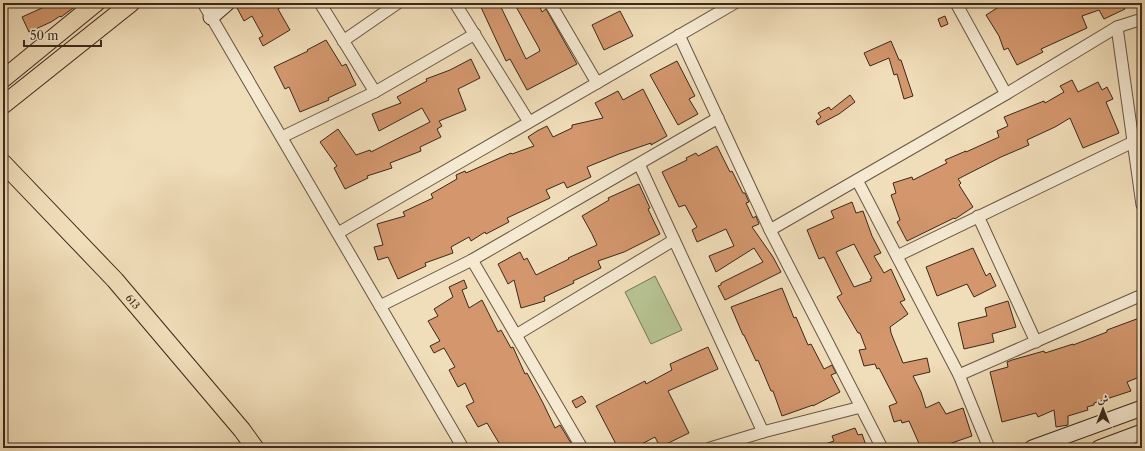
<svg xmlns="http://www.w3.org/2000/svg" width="1145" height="451" font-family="'Libre Caslon Text',Amiri,serif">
	<rect width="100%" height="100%" fill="#f0ddb9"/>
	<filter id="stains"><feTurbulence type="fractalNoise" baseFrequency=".005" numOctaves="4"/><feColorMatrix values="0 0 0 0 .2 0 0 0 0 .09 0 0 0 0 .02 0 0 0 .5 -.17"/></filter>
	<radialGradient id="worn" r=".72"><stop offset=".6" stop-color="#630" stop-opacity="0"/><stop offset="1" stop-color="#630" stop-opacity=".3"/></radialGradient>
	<path fill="#b6c292" stroke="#787656" d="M655 276 682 330 651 344 625 292Z"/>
	<g fill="#d3966d" stroke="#3b291b" fill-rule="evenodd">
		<path d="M53 3H80L61 17 60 16 51 22 29 32 22 17Z"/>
		<path d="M236 3H288L278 9 290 30 263 46 259 38 263 36 252 16 244 21 236 6Z"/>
		<path d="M479 3H499L526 59 540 51 539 48 514 3H538L542 12 546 9 577 64 527 90 510 59 506 61Z"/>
		<path d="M1005 3H1122L1125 9 1104 19 1099 10 1082 16 1087 28 1041 49 1043 52 1017 65 1008 48 1004 50 999 36 986 15Z"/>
		<path d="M620 11 633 36 604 50 592 25Z"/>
		<path d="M945 16 948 24 941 27 938 19Z"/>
		<path d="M326 40 342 66 346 64 356 85 328 98 329 100 300 112 289 87 285 89 274 67 308 51 307 50Z"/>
		<path d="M891 41 899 60H901L913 96 904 99 897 74 894 75 889 58 870 66 864 53Z"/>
		<path d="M471 59 480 78 458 89 466 110 439 121 442 126 437 129 441 137 420 147 421 151 390 163 392 168 367 176 368 178 345 189 334 168 337 166 320 142 338 129 356 155 370 150 371 152 430 122 422 108 379 131 372 114 401 103 397 97 427 81 426 79 450 70Z"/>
		<path d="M677 61 695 96 689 99 698 114 678 125 650 75Z"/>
		<path d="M1072 80 1078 92 1098 82 1102 90 1107 87 1113 99 1106 102 1119 133 1083 148 1070 118 1055 127 1027 140 1029 145 1001 157 958 179 961 183 959 185 973 207 955 219 954 218 907 241 897 222 900 220 891 195 896 193 893 183 912 177 913 180 947 163 945 160 966 151V152L999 137 997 131 1008 126 1004 117 1044 101 1045 103 1064 92 1060 86Z"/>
		<path d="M643 89 667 136 651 145V143L619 154 587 167 591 177 567 188 564 182 546 190 550 198 507 218 509 222 486 234 485 232 471 241 469 237 451 247 453 253 425 263 426 266 398 279 388 257 378 260 374 247 383 245 377 224 405 216 403 212 433 198 431 194 457 179 456 175 465 171 466 173 511 153 512 154 534 146 528 137 537 131 547 126 553 137 572 128V125L603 118 595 103 618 91 623 100Z"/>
		<path d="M850 95 855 102 839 114 818 125 816 121 821 117 818 113 829 107 831 110Z"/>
		<path d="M717 146 730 172 732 171 743 193H745L749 202 746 203 753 218 756 216 759 224 752 227 773 257 781 272 725 300 718 286 721 285V283L763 262 754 248 716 272 709 256 734 246 726 229 697 242 692 230 697 227 685 205 679 207 662 172 687 160 686 158 696 153 698 156Z"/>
		<path d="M639 184 650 208 648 209 660 234 624 252 598 261 601 268 573 281 574 283 544 297 545 301 521 308 514 280 508 284 498 264 520 252 524 260 527 258 536 275 569 259 568 258 597 245 592 234 582 216 609 200 608 198Z"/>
		<path d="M852 202 856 213 863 211 872 236 881 253 874 256 884 273 891 269 905 300 900 302 908 314 890 327 891 333 903 363 927 358 930 372 913 376 921 392 926 408 939 402 946 414 963 408 972 436 946 445 947 448H921L909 421 902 423 901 420 894 422 889 406 897 403 879 368 877 369 875 364 864 366 859 350 866 349 860 333H858L837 297 842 294 824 257 819 259 807 230 834 218 831 211ZM854 244 872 278 870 279 871 281 854 287 836 252Z"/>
		<path d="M973 248 986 276 990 273 996 286 974 297 967 284 937 296 926 267Z"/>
		<path d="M464 280 467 288 462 290 469 308 482 300 498 332 501 330 511 348 513 347 525 374 527 373 543 403 555 428 560 425 574 448H502L487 423 478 427 466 406 474 402 465 383 458 387 449 370 455 367 444 348 434 353 430 346 440 341 428 321 438 316 434 309 453 297 449 287Z"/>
		<path d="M782 288 794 318 796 317 808 345 811 344 824 369 832 365 836 373 831 375 840 392 813 406V405L782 416 773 391H771L758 360 756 361 744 335H743L731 307Z"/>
		<path d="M1008 301 1016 327 992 334 994 342 964 349 958 323 987 316 985 308Z"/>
		<path d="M1142 317V376L1127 382 1131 391 1094 403V405L1087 407 1088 410 1068 416V425L1056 427 1054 410 1038 417 1036 413 1002 422 990 372 1008 367 1007 362 1012 360 1044 351 1045 353 1073 344V345L1107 332V330Z"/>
		<path d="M708 347 718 369 668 391 689 433 660 447 655 437 634 448H618L596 406 645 381 646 384 672 370 670 364Z"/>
		<path d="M582 396 586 402 576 408 572 401Z"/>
		<path d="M855 428 858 435 862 434 867 448H819V446L834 441 832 436Z"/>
	</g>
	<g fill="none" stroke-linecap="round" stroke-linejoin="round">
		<g stroke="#685642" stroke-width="13">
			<g id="street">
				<path d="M203 3 463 448"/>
				<path d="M320 3 375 92"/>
				<path d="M455 3 529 122"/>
				<path d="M550 3 597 83"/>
				<path d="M956 3 1006 94"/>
				<path d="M1117 27 1142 205"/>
				<path d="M679 35 770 230 882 448"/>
				<path d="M343 41 398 3"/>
				<path d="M282 137 375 92 475 34"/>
				<path d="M639 164 763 432"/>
				<path d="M857 180 959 375 989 448"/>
				<path d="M978 216 1036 342"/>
				<path d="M770 230 1006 94 1117 27 1142 19"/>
				<path d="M338 233 735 3"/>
				<path d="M897 256 1133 142"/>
				<path d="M472 260 582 448"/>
				<path d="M380 306 472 260 718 118"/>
				<path d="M516 335 674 240"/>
				<path d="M959 375 1142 295"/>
				<path d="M710 448 763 432 861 407"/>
			</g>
		</g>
		<g stroke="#3b291b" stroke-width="17">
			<g id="secondary">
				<path d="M211 17 227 3"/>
				<path d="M1032 448 1142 408"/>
				<path d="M1099 448 1142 432"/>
			</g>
		</g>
		<g stroke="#3b291b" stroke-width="19">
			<g id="primary">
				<path d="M3 79 96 3"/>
				<path d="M3 105 131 3"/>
				<path id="s1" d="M3 163 115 280 242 430 255 448"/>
			</g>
		</g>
		<use href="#street" stroke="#f5e9d2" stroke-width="11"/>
		<use href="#secondary" stroke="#f5e9d2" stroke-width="15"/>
		<use href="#primary" stroke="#f0ddb9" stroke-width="17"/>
	</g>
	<g text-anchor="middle" stroke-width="3" stroke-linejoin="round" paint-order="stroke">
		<g font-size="10" fill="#3b291b" stroke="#f5e9d2">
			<text dy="4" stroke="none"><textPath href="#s1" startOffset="190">613</textPath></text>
		</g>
	</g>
	<rect width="1145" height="451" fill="none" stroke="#f0ddb9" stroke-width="16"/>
	<rect x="4" y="4" width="1137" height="443" fill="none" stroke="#3b291b" stroke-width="2"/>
	<rect x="8" y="8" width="1129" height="435" fill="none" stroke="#3b291b"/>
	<g transform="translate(1103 409)" stroke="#f5e9d2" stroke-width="3" paint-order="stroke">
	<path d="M0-3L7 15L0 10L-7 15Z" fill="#3b291b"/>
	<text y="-6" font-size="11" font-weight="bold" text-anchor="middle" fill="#3b291b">ش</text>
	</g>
	<path d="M24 40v6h77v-6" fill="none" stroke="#3b291b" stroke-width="2"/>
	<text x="30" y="40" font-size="12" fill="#3b291b" stroke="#f5e9d2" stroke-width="3" paint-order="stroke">50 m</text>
	<rect width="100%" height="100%" filter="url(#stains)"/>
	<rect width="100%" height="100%" fill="url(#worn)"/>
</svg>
